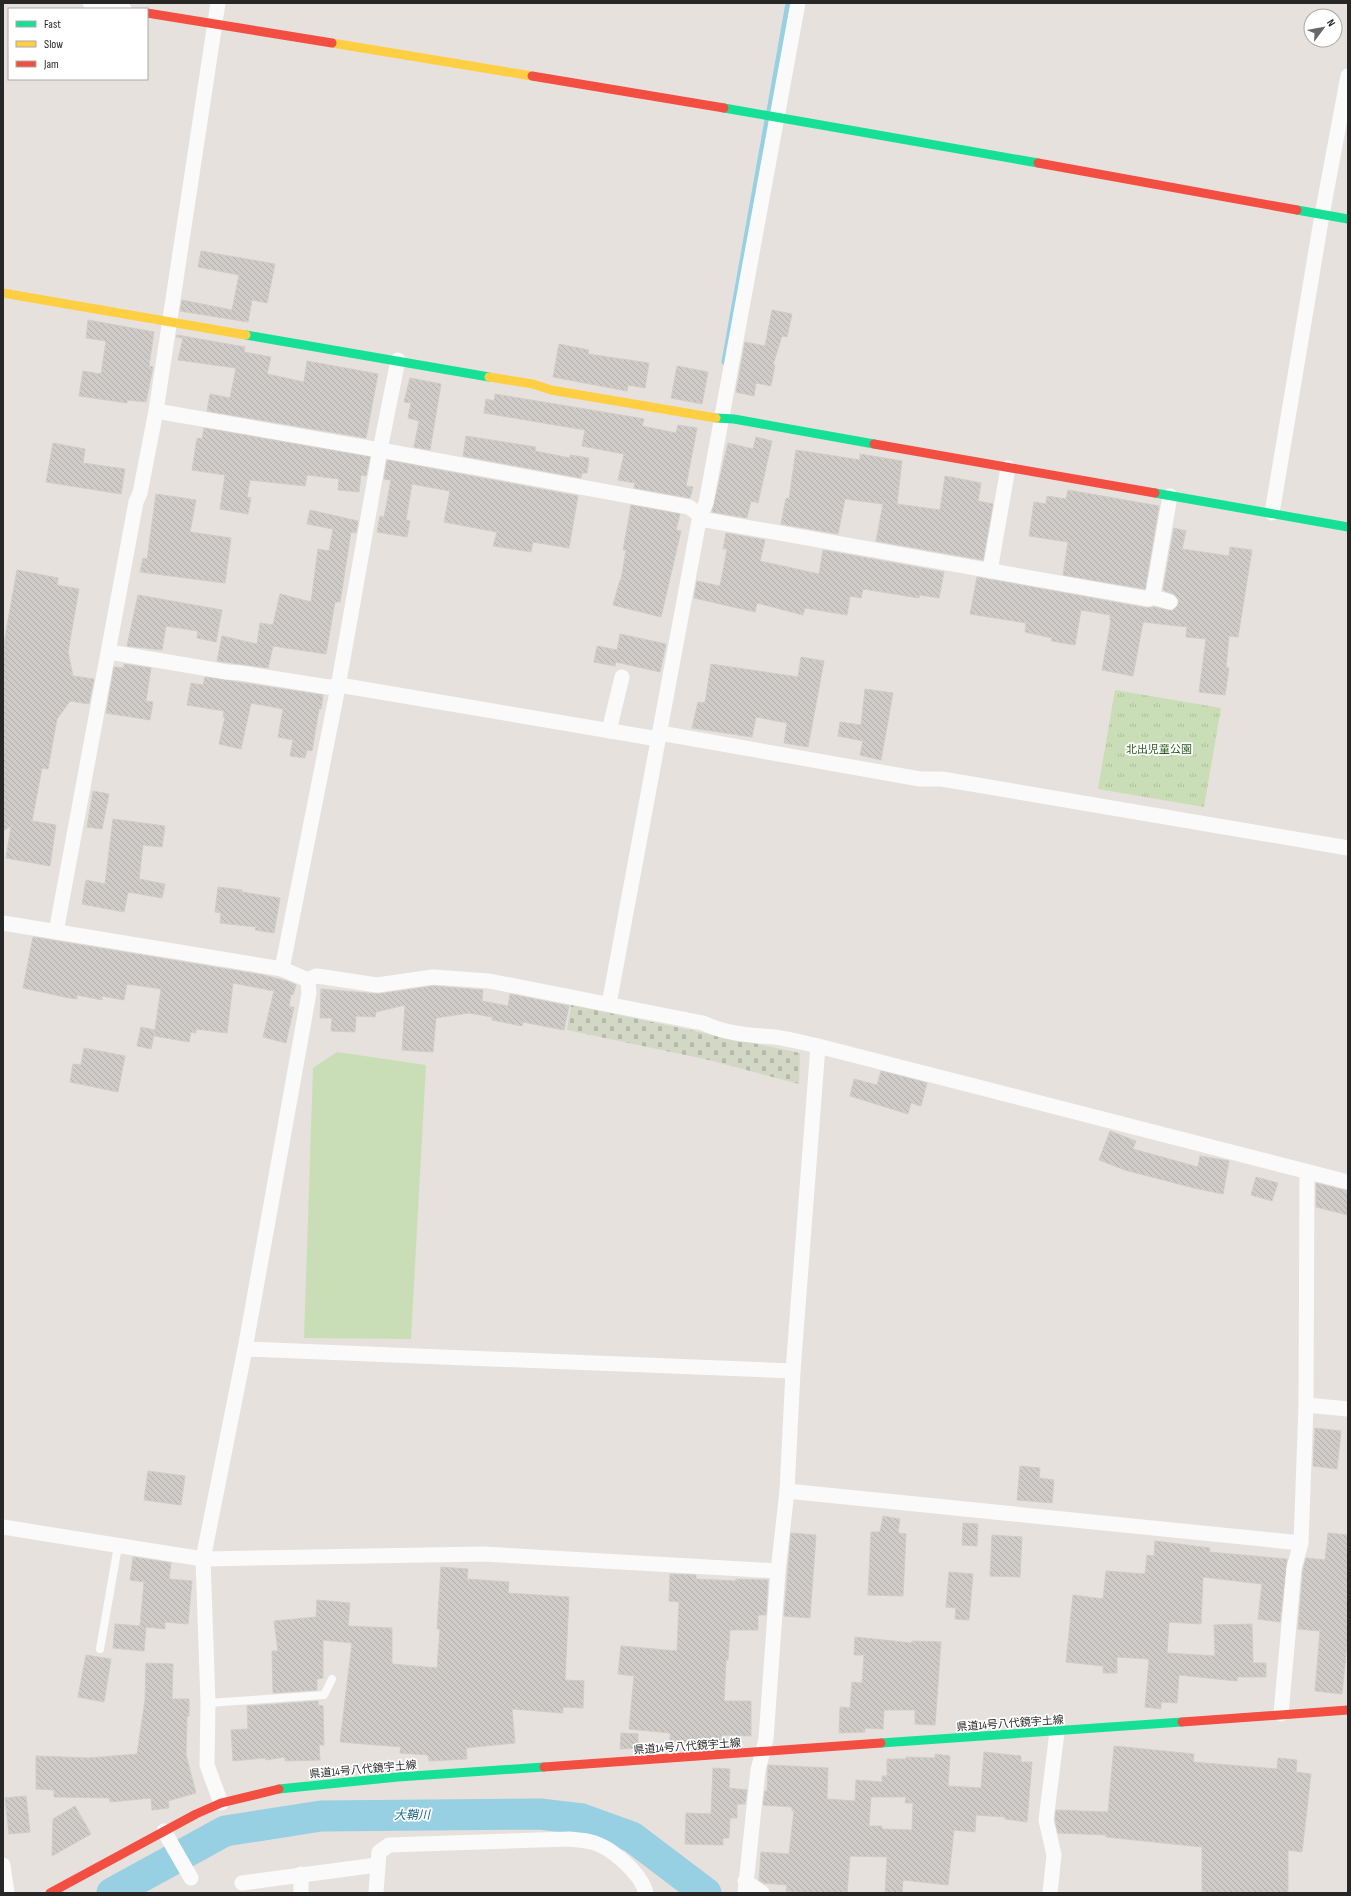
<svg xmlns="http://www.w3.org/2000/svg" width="1351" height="1896" font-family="'Sofia Sans Condensed','Noto Sans JP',sans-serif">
	<defs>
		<pattern id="cemetery-stones" width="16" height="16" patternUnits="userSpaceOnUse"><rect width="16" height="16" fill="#d2d8c5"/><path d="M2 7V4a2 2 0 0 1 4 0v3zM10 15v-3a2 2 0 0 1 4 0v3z" fill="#b4b9a9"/></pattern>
		<pattern id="park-tufts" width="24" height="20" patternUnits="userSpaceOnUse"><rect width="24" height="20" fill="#c9deb7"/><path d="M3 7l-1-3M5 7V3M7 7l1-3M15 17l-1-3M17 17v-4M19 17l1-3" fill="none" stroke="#adbe9d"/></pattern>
		<pattern id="building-back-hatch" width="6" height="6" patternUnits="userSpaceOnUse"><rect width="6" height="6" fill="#cecbc8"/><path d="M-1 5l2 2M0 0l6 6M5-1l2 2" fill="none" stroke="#b1aeac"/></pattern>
	</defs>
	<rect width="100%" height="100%" fill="#e6e1dc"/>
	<path fill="#c9deb7" d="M337 1052 426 1065 411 1339 304 1338 313 1068Z"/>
	<path fill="url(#cemetery-stones)" d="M571 1005 800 1053 799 1084 709 1060 567 1030Z"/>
	<path fill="url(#park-tufts)" d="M1115 690 1221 708 1204 807 1098 789Z"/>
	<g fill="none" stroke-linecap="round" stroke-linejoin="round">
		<g stroke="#96d0e2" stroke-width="5">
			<path d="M769 111 788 3"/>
			<path d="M724 362 767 120"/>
		</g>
		<path stroke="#96d0e2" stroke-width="31" d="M112 1893 225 1831 321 1816 540 1814 582 1819 632 1837 706 1893"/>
	</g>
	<g fill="url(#building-back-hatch)" stroke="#d0cdc9" fill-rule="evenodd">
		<path d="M201 251 275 264 267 303 252 300 248 322 180 311 182 300 232 310 239 275 198 267Z"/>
		<path d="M772 310 792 314 787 337 782 336 773 365H775L771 386 756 383 754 396 736 392 745 342 765 346Z"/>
		<path d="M88 320 154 332 149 366 153 367 146 402 127 400V403L79 396 83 371 101 374 106 341 86 338Z"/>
		<path d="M177 335 245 347 244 352 271 357 267 374 304 382 307 361 378 374 366 438 207 411 210 394 230 398 236 368 178 360 183 338 176 337Z"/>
		<path d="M559 344 589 350 588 354 649 363 645 388 628 385 627 391 553 377Z"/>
		<path d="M677 366 708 372 702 404 671 398Z"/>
		<path d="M410 378 441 384 430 450 414 447 419 421 408 418 411 403 404 402Z"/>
		<path d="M495 394 639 418 644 419 642 426 676 433 678 425 697 428 686 486 693 487 690 498 634 488 635 483 618 480 624 454 582 446 585 430 484 413 486 399 494 401Z"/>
		<path d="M204 428 370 457 366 476 361 475 359 492 338 490 339 479 307 475 305 486 250 480 247 497 251 498 248 514 220 509 225 475 192 470 197 438 202 439Z"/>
		<path d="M466 436 536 447 535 451 570 458V455L589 458 587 473H582L581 478 463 456Z"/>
		<path d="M756 437 772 441 758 503 751 501 747 518 712 512 728 443 753 449Z"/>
		<path d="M53 443 85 449 83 463 125 469 121 494 46 482Z"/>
		<path d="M796 450 860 460V454L902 461 897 504 940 510 945 476 981 483 978 501 993 504 983 560 876 541 883 504 845 499 838 534 781 524 786 498 789 499Z"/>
		<path d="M387 460 578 496 569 548 533 542 531 552 493 546 497 532 444 522 450 491 412 484 406 520 410 521 407 537 377 532 380 516 384 517 391 480 384 479Z"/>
		<path d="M1068 490 1159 506 1145 589 1063 575 1068 542 1029 536 1034 502 1046 504 1047 496 1066 499Z"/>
		<path d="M156 494 196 500 190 532 231 538 225 583 140 572 143 558 147 559Z"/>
		<path d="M631 505 680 514 676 530 681 531 661 617 613 605 620 580H621L626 550H623Z"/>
		<path d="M310 510 358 521 356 533 351 532 340 602H335L326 654 273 646 268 668 217 661 222 636 257 644 260 623 273 625 280 594 311 602 318 549 329 551 333 529 307 524Z"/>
		<path d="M1174 528 1186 531 1182 549 1229 556 1230 547 1252 550 1238 637 1229 636 1226 668H1229L1225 695 1199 692 1206 639 1186 637 1187 627 1143 622 1133 676 1102 670 1111 620H1110V615L1081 610 1075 645 1051 641 1052 638 1025 632 1026 623 970 614 977 577 1147 608 1154 607 1172 611 1178 605 1179 600 1173 594 1163 590Z"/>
		<path d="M726 533 765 540 760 561 819 574 823 550 944 572 939 598 920 595 919 598 863 589 861 598 850 596 847 615 805 608 803 615 757 603 755 612 694 598 697 581 720 586 727 549H723Z"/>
		<path d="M17 570 58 578 57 585 79 589 68 652 73 676 94 679 89 704 70 701 57 719 48 769 42 768 32 821 56 825 50 866 6 858 11 826 3 831V649Z"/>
		<path d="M138 595 222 610 216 642 197 638 198 631 166 626 162 650 127 646Z"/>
		<path d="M620 634 666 644 660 672 616 662 615 666 594 662 597 646 617 650Z"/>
		<path d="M801 657 824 661 808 747 784 743 787 723 756 717 752 737 692 728 698 702 705 703 711 664 798 677Z"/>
		<path d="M124 664 151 668 146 701 153 702 150 720 106 713 114 667 124 668Z"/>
		<path d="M205 677 323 695 321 709H319L312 751 307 750 305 758 290 756 293 740 278 737 283 709 251 703 241 749 219 744 225 717H223L224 711 187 705 191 683 203 685Z"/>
		<path d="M865 689 893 693 881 760 860 755 863 741 838 736 840 722 861 725Z"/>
		<path d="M93 791 109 794 102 829 87 827Z"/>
		<path d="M113 819 165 826 162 847 143 845 139 879 165 884 162 898 128 892 124 912 82 904 86 880 105 884Z"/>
		<path d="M218 887 242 890V892L280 898 274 933 255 930 256 927 220 923 221 913 215 912Z"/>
		<path d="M33 937 263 975 287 981 296 985 293 995 291 994 289 1007H294L286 1043 263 1037 274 991 233 983 227 1033 196 1029V1033L191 1032 189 1042 154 1036 161 989 127 984 124 1000 102 996V1000L77 995V999L69 998 23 988Z"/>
		<path d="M433 986 483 990 482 1001 508 1006 510 994 569 1006 564 1030 523 1022 522 1026 492 1020V1017L469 1013 436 1018 433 1052 402 1050 405 1005 376 1012 375 1017 356 1016 355 1032 331 1031 332 1018H320L321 989 378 994Z"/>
		<path d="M141 1027 155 1030 151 1049 137 1046Z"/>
		<path d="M84 1048 125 1056 118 1092 70 1082 73 1064 81 1065Z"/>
		<path d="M881 1071 927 1083 921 1106 911 1103 908 1114 850 1096 854 1079 877 1085Z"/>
		<path d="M1110 1131 1136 1141 1133 1149 1198 1167 1200 1156 1229 1161 1223 1194 1194 1188 1125 1170 1099 1160Z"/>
		<path d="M1256 1177 1278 1183 1272 1201 1251 1195Z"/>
		<path d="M1316 1183 1348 1191V1215L1316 1207Z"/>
		<path d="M1315 1428 1341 1431 1337 1469 1313 1466Z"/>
		<path d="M1020 1466 1040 1468 1039 1478 1054 1480 1052 1503 1017 1500Z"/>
		<path d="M148 1471 185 1476 181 1505 144 1500Z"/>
		<path d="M883 1516 900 1519 898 1533 906 1534 903 1596 868 1595 871 1532H880Z"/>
		<path d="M963 1523 978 1524 977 1546 962 1545Z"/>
		<path d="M791 1533 816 1535 810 1618 784 1616Z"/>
		<path d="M1328 1533 1348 1535V1635L1342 1694 1315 1691 1320 1631 1298 1629 1303 1570 1306 1558 1325 1560Z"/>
		<path d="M992 1535 1022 1537 1020 1577 990 1576Z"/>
		<path d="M1155 1541 1210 1548 1209 1552 1287 1559 1280 1622 1258 1619 1262 1584 1203 1577 1201 1624 1169 1622 1167 1653 1215 1656 1214 1625 1252 1624 1253 1663H1266V1677H1237V1681L1179 1675 1177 1703 1161 1702V1709L1145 1707 1149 1659 1117 1657V1673H1103V1666L1066 1662 1073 1595 1103 1599 1106 1571 1145 1574 1147 1555 1154 1556Z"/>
		<path d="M133 1557 171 1563 169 1579 192 1581 188 1624 165 1622V1629L146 1627 144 1651 113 1648 115 1624 140 1626 144 1582 130 1580Z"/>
		<path d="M441 1567 468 1569 467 1579 509 1582 508 1593 569 1597 565 1680 584 1681 583 1708 563 1707V1713L512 1709 515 1743 466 1748 467 1759 429 1761 428 1755 400 1753 401 1747 340 1742 352 1643 323 1640V1678L317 1679V1690L273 1693 272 1651H278L274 1621 316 1617 317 1600 350 1603 348 1626 392 1628V1664L437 1668 440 1629H437Z"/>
		<path d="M949 1572 973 1574 969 1620 955 1619 956 1608 946 1607Z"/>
		<path d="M670 1574 696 1575V1579L736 1581V1579L768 1580 766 1615H758V1630H730L728 1660H726L724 1701H751V1736L722 1735V1742L687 1740V1742L670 1741V1733L629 1729 634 1676 618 1674 621 1646 677 1651 679 1602 669 1601Z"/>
		<path d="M855 1637 912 1643V1641L941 1642 935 1725 915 1724V1710H884L883 1729 865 1728V1732L839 1733 840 1707 850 1708 852 1682 862 1683 864 1655H854Z"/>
		<path d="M86 1655 111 1659 104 1702 78 1697Z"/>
		<path d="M146 1663 173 1664 172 1699H189V1716H187L186 1755 196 1793 168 1801 169 1808 152 1810 151 1798 110 1802 109 1798 54 1797V1790L36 1789V1756L89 1758 137 1754 145 1700Z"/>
		<path d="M318 1701V1705L323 1706 324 1745H319L320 1760 285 1761V1757L266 1760 265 1758 233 1761 231 1730 248 1729 247 1706Z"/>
		<path d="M621 1733 638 1734V1748L620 1749Z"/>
		<path d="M1114 1746 1194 1754 1193 1762 1277 1769 1278 1758 1297 1760 1296 1772 1311 1774 1302 1852 1288 1850V1893H1202V1847L1106 1837V1835L1058 1833 1055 1820 1056 1810 1108 1812Z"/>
		<path d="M984 1752 1021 1756V1762H1032L1027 1822 1005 1819V1817L976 1815 975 1832 954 1830 948 1885 903 1880 902 1893H885L887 1857 850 1856 847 1893H813L786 1891 787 1885 763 1883 759 1880 761 1852 789 1854 794 1811H792V1807L763 1805 765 1791H767L768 1765 828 1768 827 1799 855 1801 856 1780 882 1782V1776H887V1759H906V1757L935 1758V1754L950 1756 948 1786 981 1788ZM871 1797H906L905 1803H913L912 1830 882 1829V1826H869Z"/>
		<path d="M713 1768 730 1769 729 1788 747 1790 745 1804H737V1818H730L729 1838H723V1845L685 1844 686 1813 711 1814Z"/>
		<path d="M26 1796 30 1832 9 1834 5 1798Z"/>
		<path d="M75 1806 91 1834 52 1856 53 1819Z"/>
	</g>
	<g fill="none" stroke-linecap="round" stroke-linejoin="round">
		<g stroke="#fbfafa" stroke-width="8">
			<path d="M100 1649 118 1546"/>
			<path d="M208 1703 324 1695 332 1679"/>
		</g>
		<g stroke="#fbfafa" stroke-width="15">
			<path d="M90 3 124 9"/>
			<path d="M156 411 380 450 689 507 706 520 1149 599 1153 594 1170 496"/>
			<path d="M1272 513 1322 215 1348 76"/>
			<path d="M990 571 1008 468"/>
			<path d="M1153 597 1170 602"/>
			<path d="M109 652 227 672 241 673 328 687 345 686 658 739"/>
			<path d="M609 731 622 677"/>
			<path d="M660 733 920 779H942L1348 848"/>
			<path d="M3 923 282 969 308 980"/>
			<path d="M56 932 136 502 140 493 156 411 218 3"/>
			<path d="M282 969 338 687 380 450 398 360"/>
			<path d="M308 980 316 976 324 977 377 985 433 977 489 981 703 1023C725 1034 751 1035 775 1037 790 1039 804 1043 818 1046L1348 1182"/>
			<path d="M609 1004 700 515 706 503 798 3"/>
			<path d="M245 1349 793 1371"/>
			<path d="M1306 1405 1348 1409"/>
			<path d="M787 1491 1301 1543"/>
			<path d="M3 1527 203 1559 483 1554 778 1571"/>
			<path d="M1281 1714 1294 1568 1301 1543 1306 1405 1307 1172"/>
			<path d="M221 1803 207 1765 208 1703 203 1559 245 1349 309 993 308 980"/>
			<path d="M164 1831 191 1878"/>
			<path d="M3 1865 7 1893"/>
			<path d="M301 1874V1893"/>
			<path d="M745 1881 762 1893"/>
			<path d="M242 1883 377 1865"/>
			<path d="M376 1893 379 1852 389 1845 569 1839C576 1840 584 1840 591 1842 610 1846 641 1873 646 1893"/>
			<path d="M745 1893 758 1770 766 1739 778 1571 787 1491 793 1371 818 1046"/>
			<path d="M1050 1893 1054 1855 1046 1820 1057 1732"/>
		</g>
		<g stroke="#16e098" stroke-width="9">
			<path d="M724 108 1038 163"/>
			<path d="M1297 210 1348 219"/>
			<path d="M246 335 489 377"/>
			<path d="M716 418 734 419 874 444"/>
			<path d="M1155 493 1348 527"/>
			<path d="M881 1743 1182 1722"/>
			<path d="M279 1789 398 1777 544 1767"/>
		</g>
		<g stroke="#ffcf43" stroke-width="9">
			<path d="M332 43 532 76"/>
			<path d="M3 293 246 335"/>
			<path d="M489 377 533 384 551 390 716 418"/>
		</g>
		<g stroke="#f24e42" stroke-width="9">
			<path d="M147 13 332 43"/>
			<path d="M532 76 724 108"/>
			<path d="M1038 163 1297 210"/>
			<path d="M874 444 1155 493"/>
			<path d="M1182 1722 1348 1710"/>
			<path d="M544 1767 881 1743"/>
			<path d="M50 1893 196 1814 221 1803 279 1789"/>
		</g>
	</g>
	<g text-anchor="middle" stroke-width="3.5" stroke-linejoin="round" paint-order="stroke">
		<g font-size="11" fill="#2c5d1e" stroke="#fff">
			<text x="1159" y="753">北出児童公園</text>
		</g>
		<g font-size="11" fill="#272727" stroke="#fff">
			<text transform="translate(1010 1723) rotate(-4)" y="4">県道14号八代鏡宇土線</text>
			<text transform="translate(687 1746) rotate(-4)" y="4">県道14号八代鏡宇土線</text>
			<text transform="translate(363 1769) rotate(-5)" y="4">県道14号八代鏡宇土線</text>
		</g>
		<g font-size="12" font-style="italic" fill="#16658c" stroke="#fff">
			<text transform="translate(412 1815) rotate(-1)" y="4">大鞘川</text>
		</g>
	</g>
	<rect width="1351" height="1896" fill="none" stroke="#272727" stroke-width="8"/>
	<rect x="8" y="8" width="140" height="72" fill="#ffffff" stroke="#a9a9a9"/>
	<rect x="16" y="21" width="20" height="6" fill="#16e098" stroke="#a9a9a9"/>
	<text x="44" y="28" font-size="12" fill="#272727">Fast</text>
	<rect x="16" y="41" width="20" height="6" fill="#ffcf43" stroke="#a9a9a9"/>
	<text x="44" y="48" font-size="12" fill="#272727">Slow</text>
	<rect x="16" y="61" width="20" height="6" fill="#f24e42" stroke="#a9a9a9"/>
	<text x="44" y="68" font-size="12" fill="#272727">Jam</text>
	<g transform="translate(1323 28) rotate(58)"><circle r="19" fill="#ffffff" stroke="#a9a9a9"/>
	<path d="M0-3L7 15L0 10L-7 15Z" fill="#6a6866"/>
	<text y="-6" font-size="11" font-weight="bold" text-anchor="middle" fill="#272727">N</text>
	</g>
</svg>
